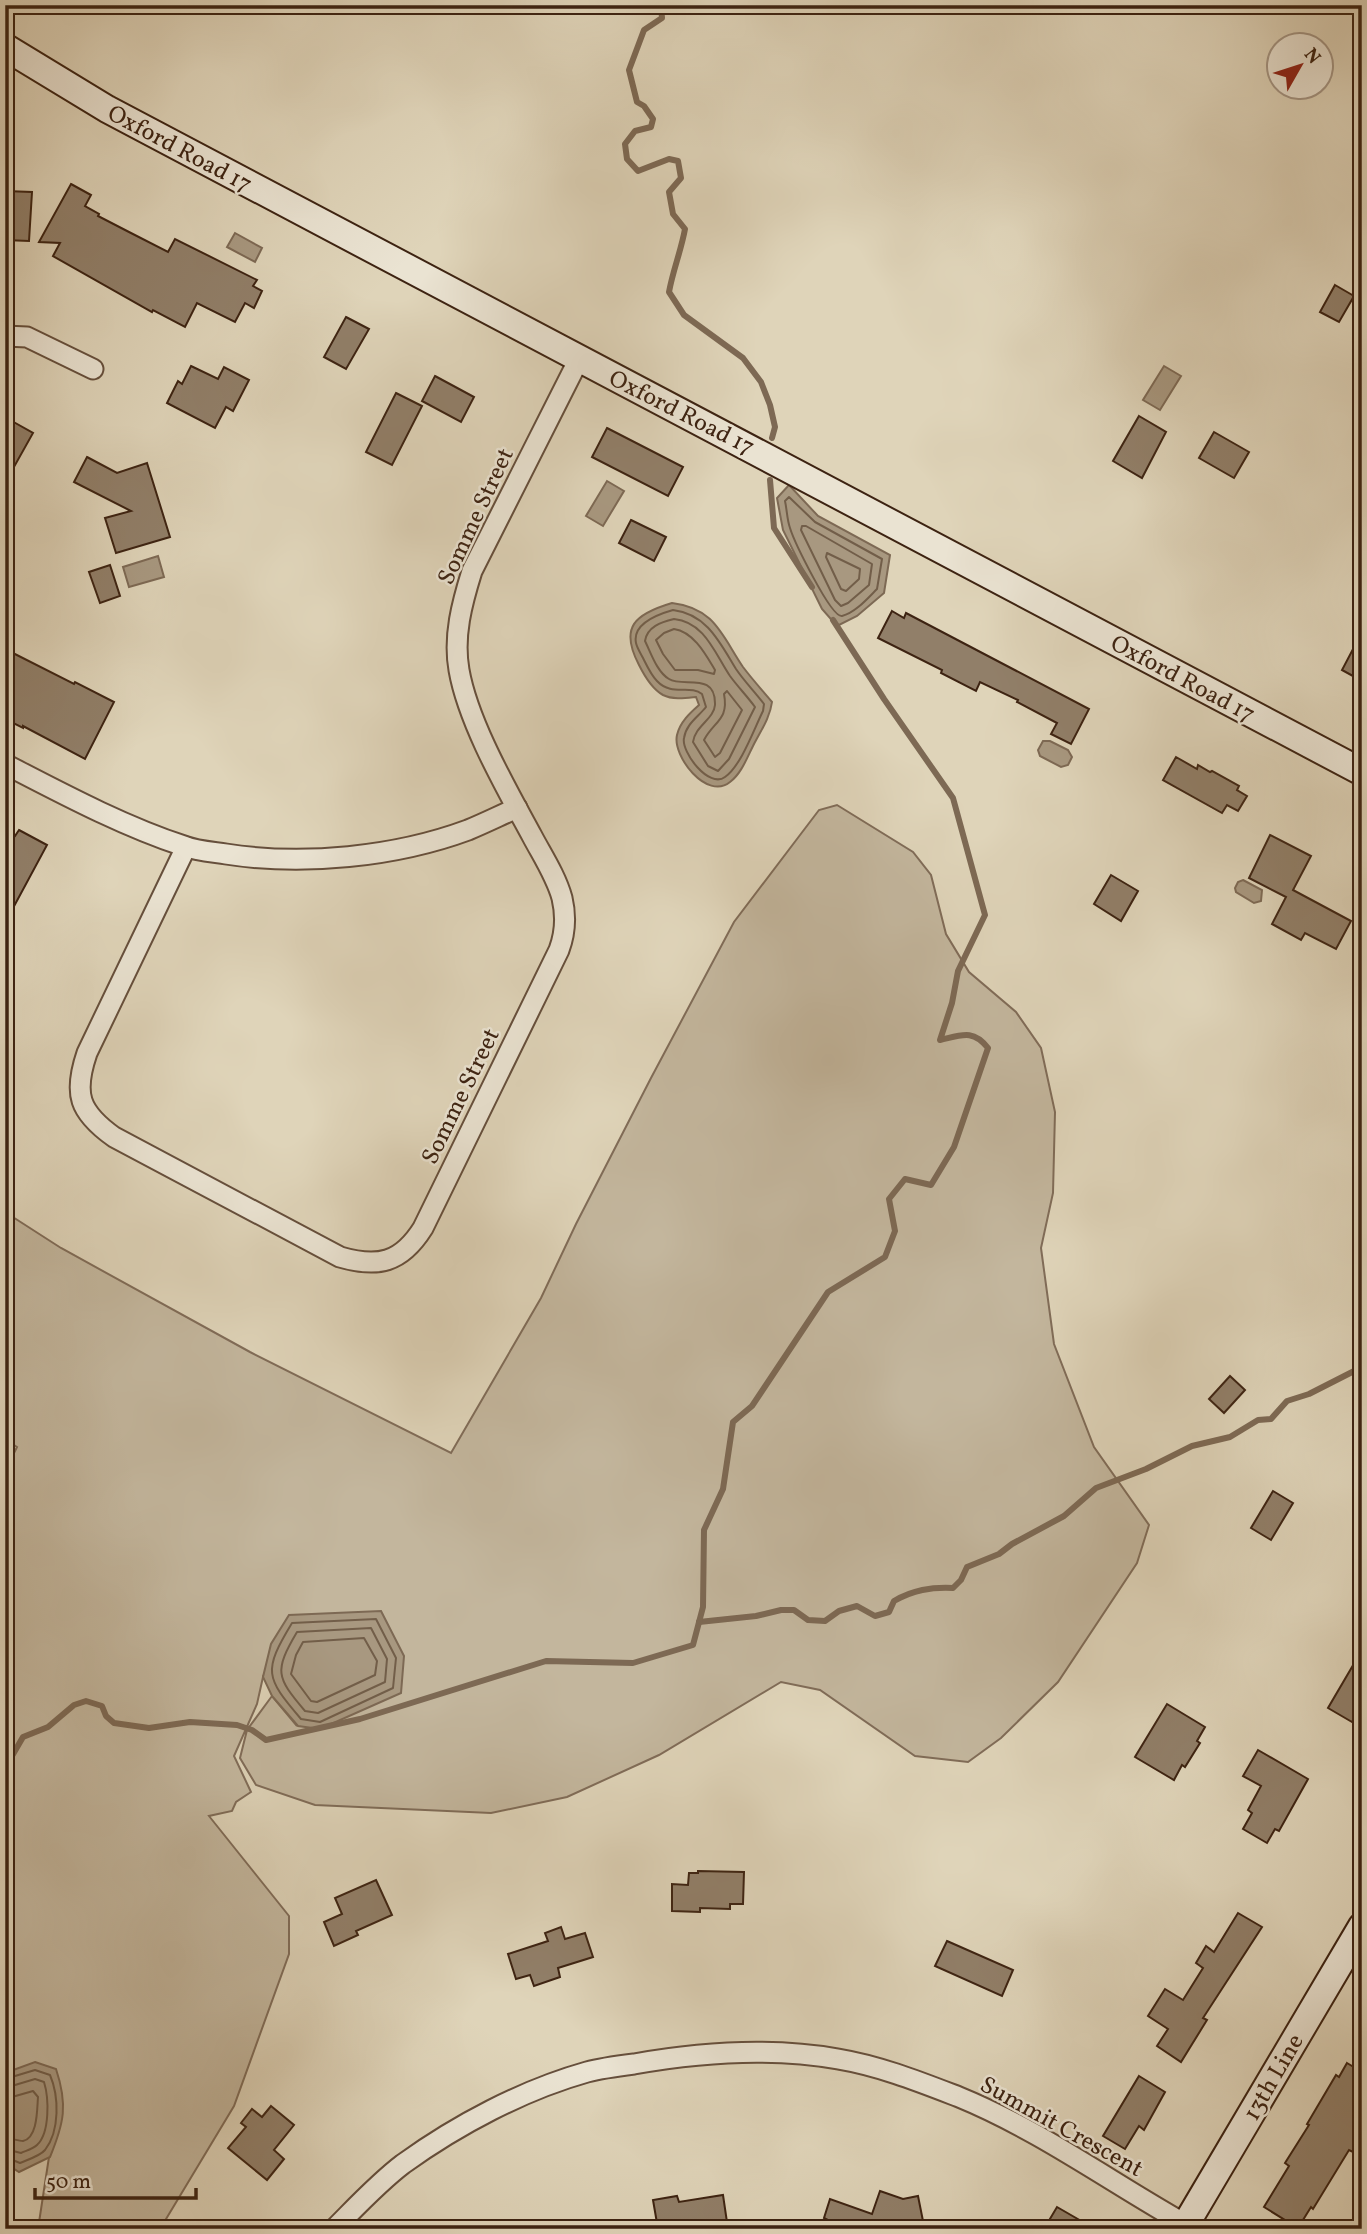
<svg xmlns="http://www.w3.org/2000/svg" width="1367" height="2234" font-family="Vollkorn,serif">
	<rect width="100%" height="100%" fill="#dfd4b9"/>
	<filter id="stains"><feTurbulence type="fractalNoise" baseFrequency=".00286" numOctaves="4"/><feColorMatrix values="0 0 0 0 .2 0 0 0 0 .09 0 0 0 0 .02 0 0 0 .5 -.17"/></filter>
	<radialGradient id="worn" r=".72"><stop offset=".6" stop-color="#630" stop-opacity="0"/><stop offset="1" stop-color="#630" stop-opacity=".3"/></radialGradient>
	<path fill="#c3b69d" stroke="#806c58" stroke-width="2" d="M837 805 913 852 931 875 946 934 969 972 1016 1012 1041 1048 1055 1112 1053 1193 1041 1248 1054 1344 1094 1447 1149 1525 1137 1563 1058 1682 1001 1738 968 1762 915 1756 820 1690 781 1682 659 1755 567 1797 491 1813 315 1805 256 1785 240 1758 247 1730 272 1696 297 1726 263 1677 257 1704 234 1756 251 1792 236 1802 232 1811 209 1816 289 1916V1954L234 2106 160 2229H38L49 2157 5 2131V1471L17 1447 5 1439V1212L61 1248 250 1352 451 1453 541 1298 576 1224 651 1078 734 922 819 810Z"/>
	<g fill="#a89880" stroke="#7d6954" stroke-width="2">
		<path d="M235 233 262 248 255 262 227 247Z"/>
		<path d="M1164 366 1181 376 1160 410 1143 400Z"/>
		<path d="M607 481 624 491 603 526 586 516Z"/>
		<path d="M789 485 818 516 890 555 884 593 857 616 837 626 822 609 783 530 777 498Z"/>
		<path d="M158 556 164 577 129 587 123 567Z"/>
		<path d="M672 603C715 608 722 636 743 667 752 679 762 690 772 702 770 718 760 732 753 746 747 758 741 774 730 782 707 801 672 756 677 735 680 722 690 713 699 705L696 697C686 698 673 700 663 695 652 689 645 677 639 665 619 627 635 614 672 603Z"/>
		<path d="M1043 741H1050L1068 750 1072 757 1068 765 1061 767 1040 756 1038 750Z"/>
		<path d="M1243 880 1262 890 1261 901 1254 903 1236 892 1235 888 1238 882Z"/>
		<path d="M381 1611 404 1656 401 1693 320 1729 298 1726 272 1696 263 1677 271 1644 289 1615Z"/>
		<path d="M35 2062 56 2069C68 2105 64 2123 50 2157L19 2172 5 2163V2073Z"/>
	</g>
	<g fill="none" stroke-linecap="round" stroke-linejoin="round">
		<g stroke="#725e49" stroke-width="2">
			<path d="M789 497 815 522 882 559 877 589C868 598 855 613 842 616 831 618 794 541 790 528 787 520 787 510 785 501Z"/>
			<path d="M802 526H806L872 564 869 585 848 603 841 606 835 600 801 530Z"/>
			<path d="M827 553 860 569 859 579 846 591 841 589 826 557Z"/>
			<path d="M673 610C707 614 720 643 736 669 744 681 755 692 764 704L763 711C754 729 741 766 725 777 709 789 681 752 684 738 686 724 698 717 706 707L702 694C690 684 672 697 657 681 651 675 647 666 643 658 641 654 637 648 636 643 632 623 659 614 673 610Z"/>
			<path d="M674 619C705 622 715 654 730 676 738 687 747 696 755 707L729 759 718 771 708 766 693 742C695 726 714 719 715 705 716 671 683 688 669 679 657 672 651 653 645 641 647 627 661 622 674 619Z"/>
			<path d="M674 629C694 632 706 655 715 670L714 674 698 670H675L663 654 656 640 664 633Z"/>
			<path d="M727 691 742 710 720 753 715 757 704 740C714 721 729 720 724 694Z"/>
			<path d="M376 1619 396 1658 393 1688 320 1722 301 1719C265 1677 263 1671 292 1623Z"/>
			<path d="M371 1628 387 1659 385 1682 318 1713 305 1711C276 1677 274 1671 297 1632Z"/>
			<path d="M364 1638 377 1661 375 1675 317 1702 311 1701 291 1674 296 1655 303 1642Z"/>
			<path d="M5 2079 35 2070 50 2075C59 2096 60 2131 45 2150 40 2156 27 2160 20 2163L5 2157"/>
			<path d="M5 2088 35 2079 44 2082C49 2098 50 2133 37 2145 33 2149 25 2151 21 2153L5 2149"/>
			<path d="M5 2099 33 2091 38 2097C37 2108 38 2138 23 2141 18 2141 11 2138 5 2138"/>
		</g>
		<g stroke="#7d6954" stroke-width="6">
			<path d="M661 5 662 18 644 30 629 70 637 102 644 106 653 119 651 127 635 131 625 144 627 159 638 171 669 159 678 161 681 178 669 192 673 214 685 229C681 251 673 270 669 292L684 315 743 358 761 382 770 405 775 427 772 438"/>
			<path d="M770 480 774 528 812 587"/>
			<path d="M699 1622 756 1616 781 1610H794L808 1620 825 1621 839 1611 857 1606 875 1616 889 1612 894 1601C913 1590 931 1587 953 1588L961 1580 967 1567 999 1554 1012 1544 1064 1516 1096 1488 1146 1469 1192 1446 1230 1437 1258 1420 1271 1419 1287 1401 1309 1394 1362 1367"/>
			<path d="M5 1768 23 1737 48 1727 74 1705 86 1701 102 1706 106 1716 114 1723 149 1728 190 1722 237 1725 252 1730 266 1740 360 1719 546 1661 633 1663 693 1645 703 1607 704 1530 723 1489 733 1422 752 1406 828 1292 885 1257 895 1231 889 1199 905 1179 931 1185 954 1147 988 1048C973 1029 962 1035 940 1040L952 1003 958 971 985 915 953 798 884 699 833 620"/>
			<path d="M5 1987V2002"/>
		</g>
	</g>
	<g fill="#917f69" stroke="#3d2312" stroke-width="2">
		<path d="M71 184 91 195 85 206 99 214 98 216 129 232 168 252 175 239 257 280 253 286 262 291 254 308 245 303 235 322 197 303 185 327 153 310 152 312 53 256 60 243 39 242Z"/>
		<path d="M5 191 32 192 29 241 5 240Z"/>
		<path d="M1335 285 1354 296 1339 322 1320 312Z"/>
		<path d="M346 317 369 329 346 369 324 357Z"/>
		<path d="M191 366 218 379 224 367 249 380 233 411 226 407 215 428 167 403 178 381 182 384Z"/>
		<path d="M435 376 474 397 461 422 422 401Z"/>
		<path d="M396 393 422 406 392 465 366 452Z"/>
		<path d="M1139 416 1166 432 1142 478 1113 461Z"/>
		<path d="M10 420 33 433 5 483V430Z"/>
		<path d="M607 428 683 467 668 496 592 457Z"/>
		<path d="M1214 432 1249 452 1234 478 1199 458Z"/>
		<path d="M87 457 117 473 147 463 170 537 116 553 105 518 131 511 74 482Z"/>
		<path d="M631 520 666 537 654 561 619 543Z"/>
		<path d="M110 565 120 596 100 603 89 572Z"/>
		<path d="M892 611 904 618 906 613 1089 709 1071 744 1051 734 1057 723 1017 702 1018 700 980 682 976 691 941 673 942 670 878 638Z"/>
		<path d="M1362 632V681L1342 670Z"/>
		<path d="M5 649 74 684 75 682 114 702 85 759 23 726V728L5 719Z"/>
		<path d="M1176 757 1197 769 1198 765 1210 772 1212 771 1239 786 1237 790 1247 796 1238 811 1227 805 1222 813 1163 780Z"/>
		<path d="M19 830 47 845 5 923V831L15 836Z"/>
		<path d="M1270 835 1311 856 1293 890 1351 921 1336 949 1305 933 1301 940 1272 924 1286 897 1249 878Z"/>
		<path d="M1111 875 1138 891 1121 921 1094 904Z"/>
		<path d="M1230 1376 1245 1390 1224 1413 1209 1399Z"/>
		<path d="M1273 1491 1293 1503 1271 1540 1251 1528Z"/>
		<path d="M1362 1650V1707L1352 1722 1328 1708Z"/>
		<path d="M1167 1704 1205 1727 1197 1741 1200 1743 1185 1767 1182 1765 1174 1780 1135 1757Z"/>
		<path d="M1258 1750 1308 1779 1279 1831 1275 1829 1267 1843 1243 1829 1252 1813 1248 1810 1261 1786 1243 1776Z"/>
		<path d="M698 1871 744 1872 743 1904H730V1909L700 1908V1912L672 1911V1884L688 1885 689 1873H698Z"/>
		<path d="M376 1880 392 1915 356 1931 358 1935 334 1946 324 1922 342 1914 335 1898Z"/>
		<path d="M1238 1913 1262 1927 1203 2018 1207 2020 1181 2062 1157 2046 1168 2029 1148 2016 1165 1989 1183 2000 1203 1968 1196 1963 1206 1946 1214 1952Z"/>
		<path d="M561 1927 565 1939 585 1933 593 1957 558 1968 560 1977 534 1986 530 1975 516 1979 508 1954 548 1941 545 1933Z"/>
		<path d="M947 1941 1013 1970 1002 1996 935 1966Z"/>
		<path d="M1347 2063 1362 2072V2138L1353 2152 1349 2150 1313 2209 1311 2207 1298 2228 1264 2207 1289 2166 1285 2163 1309 2125 1307 2124 1336 2075 1339 2077Z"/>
		<path d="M1139 2076 1165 2092 1144 2130 1139 2126 1125 2149 1103 2136Z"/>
		<path d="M271 2106 294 2125 274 2150 284 2159 267 2180 228 2148 246 2127 241 2123 252 2109 262 2117Z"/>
		<path d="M880 2191 903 2199 918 2196 924 2226 909 2229H825L828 2220 824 2218 830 2199 872 2214Z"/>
		<path d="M723 2195 728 2229H658L653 2200 677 2196 679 2202Z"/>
		<path d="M1057 2207 1095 2229H1044Z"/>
	</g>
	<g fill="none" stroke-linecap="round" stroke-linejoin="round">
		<g stroke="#664f3c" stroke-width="23">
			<g id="minor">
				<path d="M5 336 27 337 93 369"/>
				<path d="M5 764C63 794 123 826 184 846 197 851 213 852 226 854 303 866 395 857 468 830 485 823 501 815 517 808"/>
				<path d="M186 847 87 1053C73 1094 79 1112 114 1137L340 1257C378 1268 401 1263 423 1228L559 950C565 934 566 915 562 898 556 876 542 855 532 836 506 788 468 722 459 670 453 636 462 603 472 571L579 359"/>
				<path d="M334 2229C356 2207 378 2183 403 2164 457 2125 523 2090 587 2072 602 2068 618 2066 634 2064 701 2052 770 2047 838 2059 880 2066 920 2082 959 2097 1042 2131 1116 2186 1194 2229"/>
			</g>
		</g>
		<g stroke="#3d2312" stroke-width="30">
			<g id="secondary">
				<path d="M5 47 107 109 1362 772"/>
				<path d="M1183 2229 1362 1926"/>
			</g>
		</g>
		<use href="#minor" stroke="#eae3d2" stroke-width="19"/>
		<use href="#secondary" stroke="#eae3d2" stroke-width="26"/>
	</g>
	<g text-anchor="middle" stroke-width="5" stroke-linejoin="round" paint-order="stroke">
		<g font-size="24" fill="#3d2312" stroke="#eae3d2">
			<text transform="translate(180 148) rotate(28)" y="8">Oxford Road 17</text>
			<text transform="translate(682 412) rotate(27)" y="8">Oxford Road 17</text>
			<text transform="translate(475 516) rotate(-65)" y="8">Somme Street</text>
			<text transform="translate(1183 678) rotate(28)" y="8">Oxford Road 17</text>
			<text transform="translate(460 1096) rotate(-64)" y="8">Somme Street</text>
			<text transform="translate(1273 2077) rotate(-60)" y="8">13th Line</text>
			<text transform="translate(1062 2126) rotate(29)" y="8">Summit Crescent</text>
		</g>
	</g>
	<rect width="1367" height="2234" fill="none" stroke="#dfd4b9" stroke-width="28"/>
	<rect x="7" y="7" width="1353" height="2220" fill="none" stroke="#3d2312" stroke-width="3.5"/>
	<rect x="14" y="14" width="1339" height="2206" fill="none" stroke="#3d2312" stroke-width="2"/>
	<g transform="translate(1300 66) rotate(51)"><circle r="33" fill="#eae3d2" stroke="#a59685" stroke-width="2"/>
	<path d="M0-5L12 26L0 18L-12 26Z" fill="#8f2418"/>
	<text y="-10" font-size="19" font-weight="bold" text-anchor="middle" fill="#3d2312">N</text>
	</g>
	<path d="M35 2188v10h161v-10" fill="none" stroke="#3d2312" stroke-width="3.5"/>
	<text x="46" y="2188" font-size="21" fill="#3d2312" stroke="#eae3d2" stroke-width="5" paint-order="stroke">50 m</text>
	<rect width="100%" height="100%" filter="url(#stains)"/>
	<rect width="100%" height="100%" fill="url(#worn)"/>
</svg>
